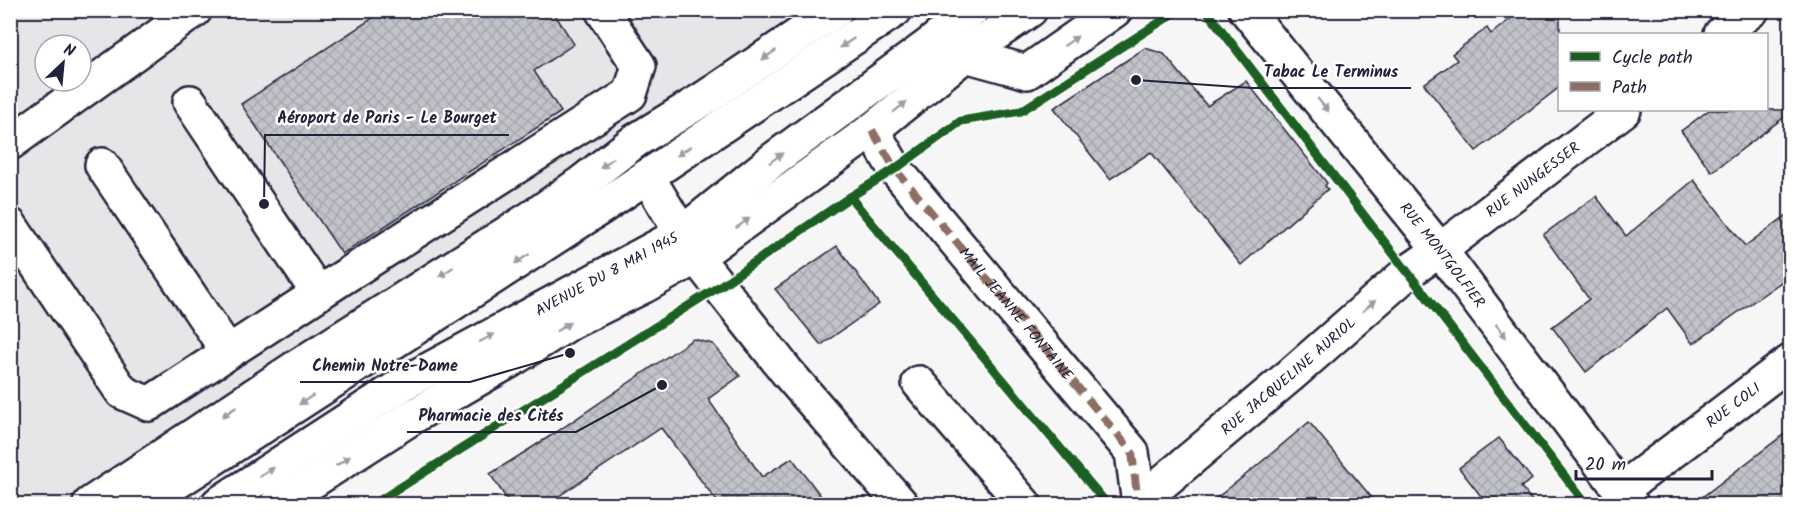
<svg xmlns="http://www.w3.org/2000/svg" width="1801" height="515" font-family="Kalam,sans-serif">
	<defs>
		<pattern id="building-cross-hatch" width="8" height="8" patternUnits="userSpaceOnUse" patternTransform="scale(1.5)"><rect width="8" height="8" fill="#c2c2c9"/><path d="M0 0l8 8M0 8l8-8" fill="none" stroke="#a6a6ae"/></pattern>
	</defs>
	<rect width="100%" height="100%" fill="#f6f6f7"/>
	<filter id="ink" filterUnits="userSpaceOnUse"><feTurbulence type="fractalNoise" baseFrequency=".0167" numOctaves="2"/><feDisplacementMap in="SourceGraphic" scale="12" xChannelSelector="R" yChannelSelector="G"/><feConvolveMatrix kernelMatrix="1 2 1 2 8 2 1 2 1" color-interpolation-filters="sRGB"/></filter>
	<g filter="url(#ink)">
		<path fill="#e6e6e9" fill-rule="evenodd" d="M10 11H803L335 327 67 504H11ZM45 45H81V81H45Z"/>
		<g fill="url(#building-cross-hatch)" stroke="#22223b" stroke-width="1.5">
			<path d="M385 10H552L574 44 534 71 561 112 342 254 241 104Z"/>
			<path d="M1522 10H1560V87L1476 151 1424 84 1457 60 1452 54 1487 28 1491 34Z"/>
			<path d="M1145 48 1164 54 1207 106 1246 81 1327 183 1325 186 1328 189 1241 265 1151 152 1110 179 1054 108Z"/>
			<path d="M1709 110H1791V112L1712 172 1681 131Z"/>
			<path d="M1694 180 1745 246 1791 212V275L1693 344 1667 308 1586 372 1552 327 1589 299 1543 235 1596 196 1626 236Z"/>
			<path d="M837 246 879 304 821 345 775 289Z"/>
			<path d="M693 339 713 344 740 376 708 399 762 477 792 458 827 504H719L661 428 547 504H510L490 474 555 433Z"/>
			<path d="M1309 422 1377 504H1209L1253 469Z"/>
			<path d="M1791 429V504H1693Z"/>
			<path d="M1499 438 1532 479 1521 487 1535 504H1487L1459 468Z"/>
		</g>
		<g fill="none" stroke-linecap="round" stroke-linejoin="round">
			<g stroke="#22223b" stroke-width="38">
				<g id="minor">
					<path id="s1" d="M1246 10 1440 250 1631 504"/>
					<path d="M1721 34 1752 10"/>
					<path d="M951 51 1027 72 1115 10"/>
					<path d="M190 102 318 293"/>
					<path d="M872 130 895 169 1132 452 1139 504"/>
					<path d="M10 143 195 10"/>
					<path d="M102 165 228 352"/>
					<path d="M647 176 696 257 787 372 901 504"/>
					<path d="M10 225 122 392 149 404 339 280 630 94 639 66 602 10"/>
					<path d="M919 383 1024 504"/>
					<path id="s2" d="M1620 491 1790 362"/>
					<path d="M90 504 298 366 534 216 581 183 635 141 705 98 836 10"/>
					<path d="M277 504 417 414 511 360 571 322 644 286 696 257 872 130 965 55 1030 10"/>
					<path id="s3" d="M1137 504 1293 373 1408 272 1440 250 1624 110"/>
				</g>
			</g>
			<g stroke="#22223b" stroke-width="38">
				<g id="major">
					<path d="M143 504 600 208 895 10"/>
					<path id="s4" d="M218 504 406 382 681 234 774 159 929 45 972 10"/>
				</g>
			</g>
			<use href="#minor" stroke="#fff" stroke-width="33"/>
			<use href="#major" stroke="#fff" stroke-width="33"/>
			<path stroke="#8d6e63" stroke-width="8" stroke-dasharray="15 8" stroke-linecap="butt" id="s5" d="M872 130 895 169 1132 452 1138 504"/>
			<g stroke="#fff" stroke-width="13">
				<g id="cycleway">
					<path d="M1206 10 1586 504"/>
					<path d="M850 197 1107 504"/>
					<path d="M374 504 720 286 850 197 895 169 961 121 1021 111 1179 10"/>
				</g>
			</g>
			<use href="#cycleway" stroke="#1b5e20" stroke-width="9"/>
		</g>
		<defs><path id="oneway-solid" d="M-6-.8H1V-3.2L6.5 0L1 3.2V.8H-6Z" transform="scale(1.5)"/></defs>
		<g fill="#9c9ca7">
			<use href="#oneway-solid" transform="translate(1071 41) rotate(-35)"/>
			<use href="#oneway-solid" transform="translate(847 43) rotate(146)"/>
			<use href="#oneway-solid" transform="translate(769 55) rotate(146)"/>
			<use href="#oneway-solid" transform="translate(1323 105) rotate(51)"/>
			<use href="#oneway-solid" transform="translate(900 107) rotate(-39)"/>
			<use href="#oneway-solid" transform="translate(684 151) rotate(146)"/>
			<use href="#oneway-solid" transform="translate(776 158) rotate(-37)"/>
			<use href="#oneway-solid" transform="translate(607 163) rotate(142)"/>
			<use href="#oneway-solid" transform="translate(743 223) rotate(-36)"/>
			<use href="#oneway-solid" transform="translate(522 259) rotate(147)"/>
			<use href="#oneway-solid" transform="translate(446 272) rotate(147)"/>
			<use href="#oneway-solid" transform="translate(1369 306) rotate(-41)"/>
			<use href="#oneway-solid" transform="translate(563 327) rotate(-32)"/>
			<use href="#oneway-solid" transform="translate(1501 331) rotate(53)"/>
			<use href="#oneway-solid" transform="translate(487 338) rotate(-28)"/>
			<use href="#oneway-solid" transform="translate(306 400) rotate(147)"/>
			<use href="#oneway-solid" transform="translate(229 412) rotate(146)"/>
			<use href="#oneway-solid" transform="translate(343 461) rotate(-33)"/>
			<use href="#oneway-solid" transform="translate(267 472) rotate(-33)"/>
		</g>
	</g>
	<g text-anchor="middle" stroke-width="5" stroke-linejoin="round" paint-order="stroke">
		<g font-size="15" fill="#22223b" stroke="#fff">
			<text dy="5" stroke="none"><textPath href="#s3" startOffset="512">RUE NUNGESSER</textPath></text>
			<text dy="5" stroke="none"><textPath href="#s1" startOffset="314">RUE MONTGOLFIER</textPath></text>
			<text dy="5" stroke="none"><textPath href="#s4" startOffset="452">AVENUE DU 8 MAI 1945</textPath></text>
			<text dy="5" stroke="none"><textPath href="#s5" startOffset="234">MAIL JEANNE FONTAINE</textPath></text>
			<text dy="5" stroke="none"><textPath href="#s3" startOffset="198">RUE JACQUELINE AURIOL</textPath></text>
			<text dy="5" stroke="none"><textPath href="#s2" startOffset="142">RUE COLI</textPath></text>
		</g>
	</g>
	<path fill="none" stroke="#22223b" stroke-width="2" d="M1136 80L1252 88H1411M264 204L265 135H509M570 353L470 382H300M662 385L576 432H407"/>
	<g fill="#22223b" stroke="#fff" stroke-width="2">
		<circle cx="1136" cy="80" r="6"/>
		<circle cx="264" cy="204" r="6"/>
		<circle cx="570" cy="353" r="6"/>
		<circle cx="662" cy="385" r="6"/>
	</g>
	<g font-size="16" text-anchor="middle" font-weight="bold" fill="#22223b" stroke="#fff" stroke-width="5" stroke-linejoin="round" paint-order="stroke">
		<text x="1331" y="77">Tabac Le Terminus</text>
		<text x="387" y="123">Aéroport de Paris - Le Bourget</text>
		<text x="385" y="371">Chemin Notre-Dame</text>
		<text x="491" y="421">Pharmacie des Cités</text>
	</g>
	<rect width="1801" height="515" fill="none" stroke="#fff" stroke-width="36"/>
	<rect x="18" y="18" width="1765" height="479" fill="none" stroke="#22223b" stroke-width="2" filter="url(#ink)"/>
	<rect x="1558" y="33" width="210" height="78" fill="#ffffff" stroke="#a7a7b1" stroke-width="1.5"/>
	<rect x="1570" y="52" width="30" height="9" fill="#1b5e20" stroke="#a7a7b1" stroke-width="1.5"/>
	<text x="1612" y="63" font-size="18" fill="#22223b">Cycle path</text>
	<rect x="1570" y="82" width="30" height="9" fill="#8d6e63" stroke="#a7a7b1" stroke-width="1.5"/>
	<text x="1612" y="93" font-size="18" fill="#22223b">Path</text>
	<g transform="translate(63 63) rotate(26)"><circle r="28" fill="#ffffff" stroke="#a7a7b1" stroke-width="1.5"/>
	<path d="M0-4.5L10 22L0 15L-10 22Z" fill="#22223b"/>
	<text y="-9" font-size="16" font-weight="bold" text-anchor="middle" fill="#22223b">N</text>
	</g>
	<path d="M1576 470v9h136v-9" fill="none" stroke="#22223b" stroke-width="3"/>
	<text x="1585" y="470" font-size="18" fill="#22223b" stroke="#ffffff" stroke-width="4.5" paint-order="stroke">20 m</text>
</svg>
